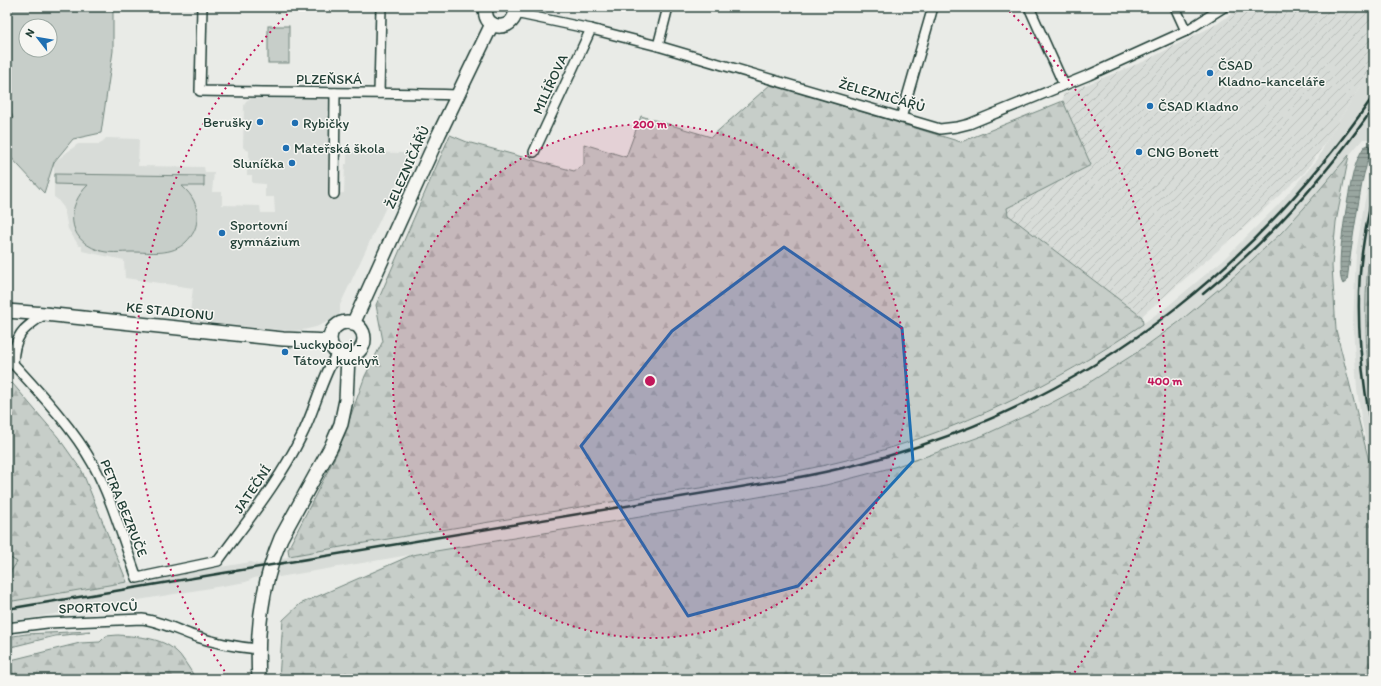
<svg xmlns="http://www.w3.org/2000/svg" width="1381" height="686" font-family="Itim,sans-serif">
	<defs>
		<pattern id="industrial-furrows" width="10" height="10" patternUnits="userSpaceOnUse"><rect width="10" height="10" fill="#d8dcd8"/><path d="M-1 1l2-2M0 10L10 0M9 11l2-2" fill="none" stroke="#b9beba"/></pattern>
		<pattern id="grass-dots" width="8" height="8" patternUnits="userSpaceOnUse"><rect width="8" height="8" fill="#c7cec9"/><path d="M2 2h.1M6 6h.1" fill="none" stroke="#aab2ad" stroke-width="1.8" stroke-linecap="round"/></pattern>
		<pattern id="forest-firs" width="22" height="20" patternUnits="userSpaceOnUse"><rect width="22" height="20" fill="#c7cec9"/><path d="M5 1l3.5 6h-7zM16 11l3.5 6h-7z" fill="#aab2ad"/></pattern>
		<pattern id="water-rules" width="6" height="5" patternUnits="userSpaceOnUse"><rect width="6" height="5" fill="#99a6a0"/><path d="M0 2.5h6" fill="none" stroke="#7c8883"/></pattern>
	</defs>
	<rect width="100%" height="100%" fill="#e9ebe7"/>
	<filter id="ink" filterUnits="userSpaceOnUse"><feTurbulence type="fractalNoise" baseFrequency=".025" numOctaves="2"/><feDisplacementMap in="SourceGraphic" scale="8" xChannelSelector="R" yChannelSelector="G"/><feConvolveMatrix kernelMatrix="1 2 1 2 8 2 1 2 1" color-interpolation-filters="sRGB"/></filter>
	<g filter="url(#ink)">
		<g fill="#d8dcd8">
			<path d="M1374 63V139H1363L1304 208 1256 257 1199 306 1136 353 1087 384 1062 397 1036 411 982 436 927 456 894 467 826 485 791 491 279 577 276 574 254 578 246 582 7 622V602L251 562 258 564 281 560 289 556 788 472 822 466 888 449 921 438 975 418 1053 380 1102 352 1168 306 1224 259 1278 205 1318 159 1327 140Z"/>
			<path d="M251 98 329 99 328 194 344 193 345 164H347V152L406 153 408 160 340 305V313L338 316 329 321 316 327 303 330 289 331 189 321 193 288 125 278 124 260 82 251V246H79L68 229 64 208 57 199 54 197V162L78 144H100L106 138 139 139 138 166 204 167 205 172H214L212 192H222V205L260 206 261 213H275L274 197H265V184L252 183V175H247V167L249 166V151L245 149 243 147 244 106 246 101Z"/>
			<path d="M1374 159V222L1369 255 1365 326 1367 361 1374 415V481L1361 417 1357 389 1353 326 1356 253 1364 205Z"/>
		</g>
		<path fill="url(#industrial-furrows)" d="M1241 7H1374V63L1327 140 1305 172 1237 234 1144 314 1142 317 1008 215 1007 208 1091 165 1063 101V94L1145 61 1217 24Z"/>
		<path fill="url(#grass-dots)" stroke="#73867e" d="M91 631 84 633 55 636 7 648V637L26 634Z"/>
		<g fill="url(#forest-firs)" stroke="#73867e">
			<path d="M771 84 961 142 1063 101 1091 165 1007 208 1008 215 1142 317 1143 324C1055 385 958 431 855 458 777 478 696 488 617 501 507 519 398 537 289 556L288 549 338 451 365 376 383 341 376 305 450 135 467 142 574 171 584 165V144L626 157 641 116 711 137Z"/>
			<path d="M1349 155 1336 222 1332 266 1336 330 1374 481V679H279L283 620 300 604 412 555 730 502 826 485 894 467 927 456 982 436 1036 411 1087 384 1136 353 1179 322 1237 274 1281 233 1304 208Z"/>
			<path d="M1374 222V415C1364 351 1362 286 1374 222Z"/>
			<path d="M7 377 58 437 82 471 127 582 7 602V577L17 562 7 556Z"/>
			<path d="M118 635C140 637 164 637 180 655 186 663 191 671 196 679H17L9 667 7 661 80 643 100 642 106 636Z"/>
		</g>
		<g fill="#c7cec9" stroke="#73867e" fill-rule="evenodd">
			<path d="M7 7H113V51L101 133 73 139 54 162 44 193 7 153V119L13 118 9 107 7 96ZM26 26H50V50H26Z"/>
			<rect x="268" y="26" width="21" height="37"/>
			<path d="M55 174 204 176V186H182C193 196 198 205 197 220 196 229 193 235 186 242 172 256 151 252 132 252 121 252 108 254 98 250 66 239 66 206 88 185L55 184Z"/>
			<path d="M7 556 17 562 7 577Z"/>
		</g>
		<path fill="url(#water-rules)" stroke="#687c75" d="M1368 145 1371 147C1369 160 1364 171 1362 183 1356 216 1351 248 1347 281L1343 284C1334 271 1348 196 1352 178 1354 168 1358 156 1364 147Z"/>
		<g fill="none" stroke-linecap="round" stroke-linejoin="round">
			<path stroke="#687c75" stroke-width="2.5" d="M27 7V8"/>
			<g stroke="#1f3d34" stroke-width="12">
				<g id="street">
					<path d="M202 7 200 91C286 93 372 92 457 95"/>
					<path d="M1029 7 1064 85"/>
					<path d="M1175 7 1186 31"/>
					<path d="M515 13 591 29 658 46 940 129 957 127 969 124 1089 75 1186 31 1224 7"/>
					<path d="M658 46 668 7"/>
					<path d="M379 93 381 7"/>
					<path d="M901 118 933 7"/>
					<path d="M534 152 591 29"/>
					<path d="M334 194 335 93"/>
					<path d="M7 357C37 390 71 425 93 464 112 499 123 540 137 578L218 561C247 521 279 482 301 437 315 410 321 379 337 353"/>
					<path d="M13 364C14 335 22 329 45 314"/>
					<path d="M7 628 47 623 142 619C160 621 177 630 194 636 215 643 236 647 258 649"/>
				</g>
			</g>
			<g stroke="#1f3d34" stroke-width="16">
				<g id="secondary">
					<path d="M486 7C481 33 519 32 515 7"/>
					<path d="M7 311 45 314 283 339 330 341"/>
					<circle cx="347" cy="339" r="17"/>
					<path d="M353 324 439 134 492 24"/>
					<path d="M259 679C256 630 262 583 281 538L331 447 341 424 346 400 348 356"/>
				</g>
			</g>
			<use href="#street" stroke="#f6f6f2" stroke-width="9"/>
			<use href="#secondary" stroke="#f6f6f2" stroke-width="13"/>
			<g stroke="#1f3d34" stroke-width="2.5">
				<path d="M1374 190C1369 210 1365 231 1362 253 1354 316 1362 381 1374 443"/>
				<path d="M1203 294C1269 240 1325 177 1374 107"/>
				<path d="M7 609 789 479C834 471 879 460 922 445 1111 382 1262 257 1374 95"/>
			</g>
		</g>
	</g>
	<path fill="#1f6fb2" fill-opacity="0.2" stroke="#1f6fb2" stroke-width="3" stroke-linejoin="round" d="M784 247 902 328 913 461 798 586 688 616 581 446 672 331Z"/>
	<circle cx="650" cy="381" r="257" fill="#c2185b" fill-opacity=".12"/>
	<g fill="none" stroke="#c2185b" stroke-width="2" stroke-dasharray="2 4">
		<circle cx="650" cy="381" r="257"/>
		<path d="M228 676A515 515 0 0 1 295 7M1005 7A515 515 0 0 1 1072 676"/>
	</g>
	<g fill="#1f6fb2" stroke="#f6f6f2" stroke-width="1.5">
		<circle cx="1210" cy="73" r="4"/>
		<circle cx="1150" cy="106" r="4"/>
		<circle cx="260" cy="122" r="4"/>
		<circle cx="295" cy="123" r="4"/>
		<circle cx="286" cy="148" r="4"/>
		<circle cx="1139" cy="152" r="4"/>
		<circle cx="292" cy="163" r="4"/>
		<circle cx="222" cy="233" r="4"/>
		<circle cx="285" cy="352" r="4"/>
	</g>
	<g text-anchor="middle" stroke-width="3" stroke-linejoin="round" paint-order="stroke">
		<g font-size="14" fill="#1f3d34" stroke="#f6f6f2" text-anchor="start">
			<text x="1218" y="70">ČSAD<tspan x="1218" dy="16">Kladno-kanceláře</tspan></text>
			<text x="1158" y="111">ČSAD Kladno</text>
			<text x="252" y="127" text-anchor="end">Berušky</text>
			<text x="303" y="128">Rybičky</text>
			<text x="294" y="153">Mateřská škola</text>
			<text x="1147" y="157">CNG Bonett</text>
			<text x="284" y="168" text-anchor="end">Sluníčka</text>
			<text x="230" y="230">Sportovní<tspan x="230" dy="16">gymnázium</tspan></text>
			<text x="293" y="349">Luckybooj -<tspan x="293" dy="16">Tátova kuchyň</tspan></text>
		</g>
		<g font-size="14" fill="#1f3d34" stroke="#f6f6f2">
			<text x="329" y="84">PLZEŇSKÁ</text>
			<text transform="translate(550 84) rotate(-65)" y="5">MILÍŘOVA</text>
			<text transform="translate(882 95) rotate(16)" y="5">ŽELEZNIČÁŘŮ</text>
			<text transform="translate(407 167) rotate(-66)" y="5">ŽELEZNIČÁŘŮ</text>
			<text transform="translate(170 311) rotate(6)" y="5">KE STADIONU</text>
			<text transform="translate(252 489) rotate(-56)" y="5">JATEČNÍ</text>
			<text transform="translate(124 508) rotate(68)" y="5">PETRA BEZRUČE</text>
			<text transform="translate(98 607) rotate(-2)" y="5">SPORTOVCŮ</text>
		</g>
	</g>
	<circle cx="650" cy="381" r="6" fill="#c2185b" stroke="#f6f6f2" stroke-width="2"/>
	<g font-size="12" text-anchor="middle" font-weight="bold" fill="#c2185b" stroke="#f6f6f2" stroke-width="3" stroke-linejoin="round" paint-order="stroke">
		<text x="650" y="128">200 m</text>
		<text x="1165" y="385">400 m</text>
	</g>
	<rect width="1381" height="686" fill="none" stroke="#f6f6f2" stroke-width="24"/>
	<rect x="12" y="12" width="1357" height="662" fill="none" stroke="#1f3d34" stroke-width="1.5" filter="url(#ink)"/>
	<g transform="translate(38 38) rotate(301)"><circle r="19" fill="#f6f6f2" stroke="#a0aca6"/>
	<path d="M0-3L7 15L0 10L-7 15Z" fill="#1f6fb2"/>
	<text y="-6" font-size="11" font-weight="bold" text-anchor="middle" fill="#1f3d34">N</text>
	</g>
</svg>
